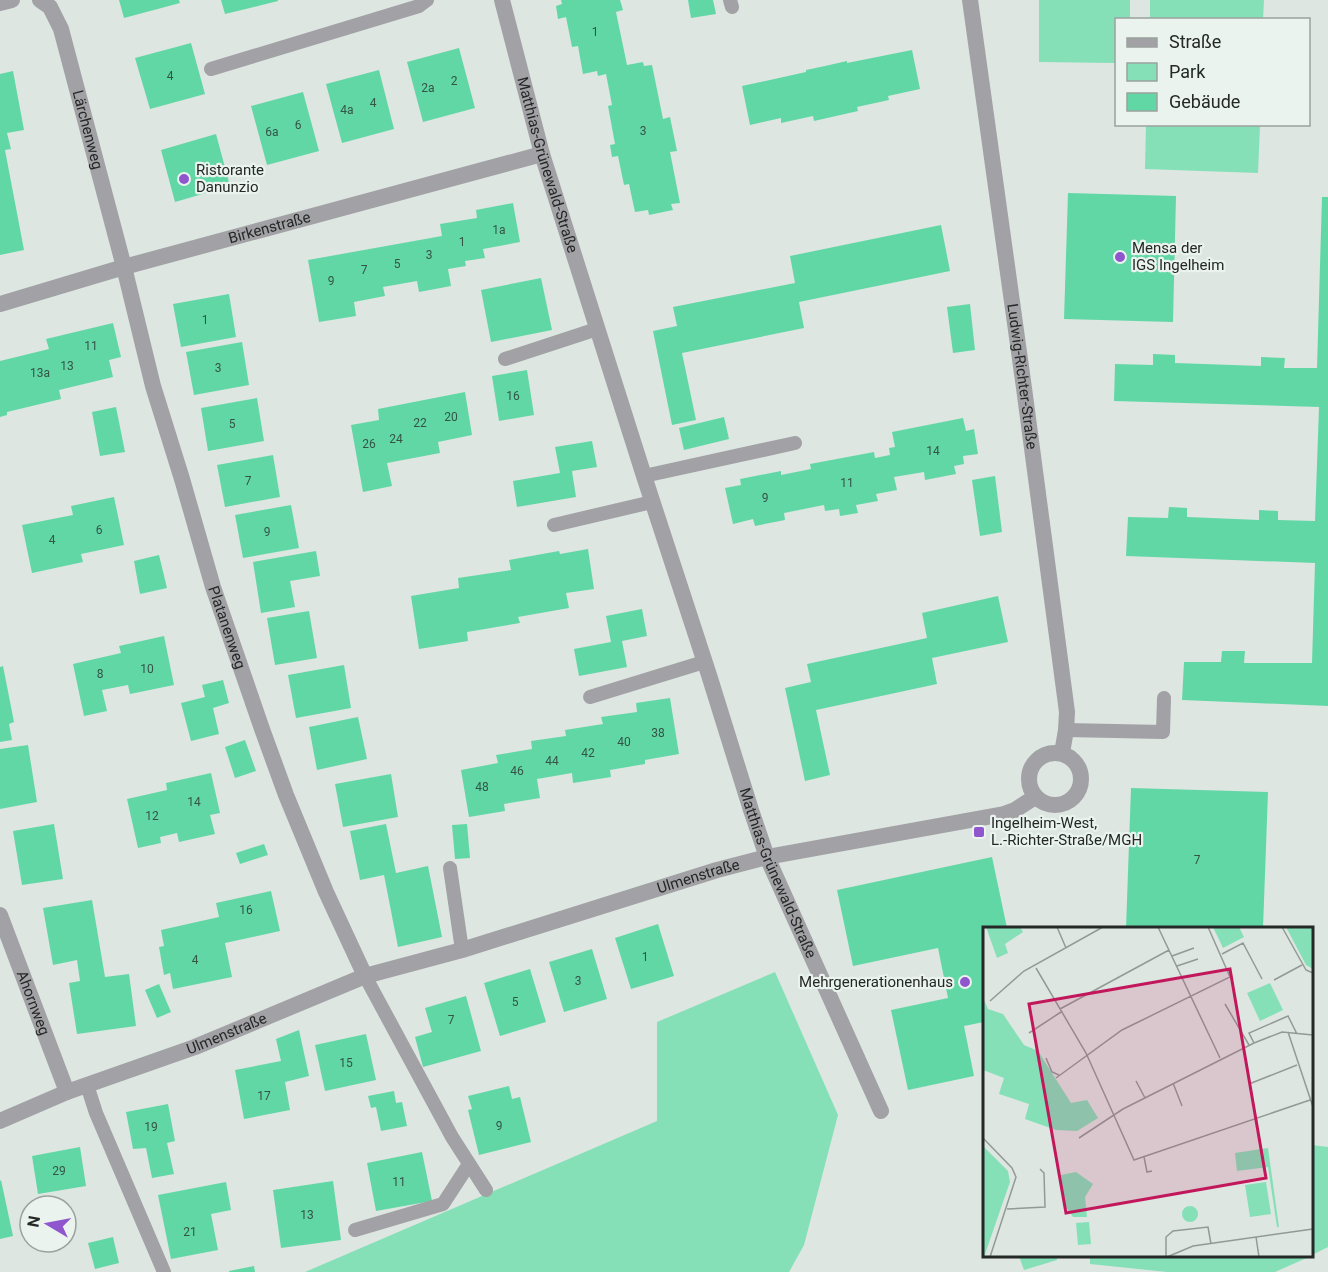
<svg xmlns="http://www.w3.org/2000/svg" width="1328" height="1272" font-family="Roboto,sans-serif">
	<rect width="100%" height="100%" fill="#dde6e1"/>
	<g fill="#85e0b8">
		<path d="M1039 0H1130V19L1116 20V63L1039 62Z"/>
		<path d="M1150 0H1264L1263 19H1150Z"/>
		<path d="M1146 125H1260L1258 173 1145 169Z"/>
		<path d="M775 972 838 1115 804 1245 789 1272H305L657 1121V1022Z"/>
		<path d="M1312 1145 1328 1147V1247L1312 1255Z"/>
		<path d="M1019 1256H1056L1057 1260 1024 1270Z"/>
		<path d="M1090 1256H1311L1275 1272H1167L1090 1264Z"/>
	</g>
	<g fill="#62d7a6">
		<path d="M119 0H179L180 3 124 18Z"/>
		<path d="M221 0H278V1L225 14Z"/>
		<path d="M561 0H620L623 10 616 12 627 65 643 62 644 66 652 65 663 119 670 117 677 151 670 152 680 203 671 204 673 210 649 215 648 210 635 212 629 184 624 185 618 156 612 157 610 145 615 144 608 106 612 105 606 74 598 76 597 71 583 74 578 46 572 47 566 17 558 19 556 6 562 4Z"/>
		<path d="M688 0H713L716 14 691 18Z"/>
		<path d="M191 43 205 94 150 109 135 58Z"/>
		<path d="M459 48 475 108 423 122 407 62Z"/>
		<path d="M912 50 920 89 888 96 889 100 857 107 858 111 814 121 813 116 781 123V118L750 125 742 86 806 72V70L825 66 847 61V63Z"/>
		<path d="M379 70 394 129 342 143 326 84Z"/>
		<path d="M13 71 24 130 7 133 11 149 5 150 24 250 0 255V74Z"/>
		<path d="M303 92 319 151 267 165 251 106Z"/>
		<path d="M216 134 230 186 175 202 161 150Z"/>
		<path d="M1068 193 1176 196 1173 322 1064 319Z"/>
		<path d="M1322 197H1328V706L1182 700 1184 662H1221L1222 651H1245L1244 663H1312L1315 563 1126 556 1128 517 1168 518 1169 507 1187 508V517L1259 520V510L1278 511V520L1315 521 1319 407 1114 401 1115 364 1153 365V354L1175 355V363L1261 366V357L1285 358 1284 368H1317Z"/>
		<path d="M513 203 520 242 483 249 485 258 465 261 466 266 448 269 451 286 419 292 417 281 383 287 385 296 354 302 356 316 319 322 308 260 442 236 440 224 477 218 476 210Z"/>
		<path d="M941 225 950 271 799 302 804 328 682 353 696 420 672 425 653 331 677 326 673 307 795 283 790 256Z"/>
		<path d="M541 278 552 330 491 342 481 290Z"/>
		<path d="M229 294 236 337 181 347 173 304Z"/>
		<path d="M970 304 975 350 953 353 947 307Z"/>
		<path d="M113 323 121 357 109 360 113 377 59 390 61 399 7 412V415L0 417V361L49 349 46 339Z"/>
		<path d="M242 342 249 385 194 395 186 352Z"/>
		<path d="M527 370 534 415 499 421 492 376Z"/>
		<path d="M465 392 472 435 438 442 440 453 387 463 392 486 363 492 351 425 379 420 378 409Z"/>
		<path d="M257 398 264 441 208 451 201 408Z"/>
		<path d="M116 407 125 452 100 456 92 412Z"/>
		<path d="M724 417 729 439 684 450 679 428Z"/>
		<path d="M963 418 966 431 974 429 978 454 963 456 964 464 954 466 956 474 925 480 924 472 894 477 897 490 876 494 878 501 856 505 858 513 840 516 839 509 825 511 824 505 784 513 785 520 755 526 753 519 733 524 725 488 741 485 740 479 781 471V475L811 469 810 464 874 452 875 458 890 455 889 448 895 447 892 432Z"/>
		<path d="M592 441 597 467 572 471 576 497 517 507 513 481 560 473 555 447Z"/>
		<path d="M273 455 280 497 225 507 217 465Z"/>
		<path d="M995 476 1002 532 980 536 972 480Z"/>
		<path d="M114 497 124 545 81 554 83 562 32 573 22 525 73 515 71 506Z"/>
		<path d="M291 505 299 548 243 558 235 515Z"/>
		<path d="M588 549 594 589 566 593 569 608 518 617 520 623 467 632 468 641 419 649 411 596 459 588 458 578 511 570 509 560 559 551 560 554Z"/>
		<path d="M316 551 320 576 290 581 295 607 261 613 253 562Z"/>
		<path d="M159 555 167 588 140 594 134 561Z"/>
		<path d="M998 596 1008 642 932 658 937 684 816 710 830 775 805 781 785 688 811 682 807 664 927 638 922 613Z"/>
		<path d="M642 609 647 636 622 641 627 667 579 676 574 649 611 642 606 616Z"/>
		<path d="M309 611 317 658 275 665 267 618Z"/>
		<path d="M164 636 174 685 130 694 128 685 102 690 107 711 84 716 73 664 121 653 119 646Z"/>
		<path d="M344 665 351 708 296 718 288 675Z"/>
		<path d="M3 666 14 722 9 724 12 740 0 742V667Z"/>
		<path d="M223 680 229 703 213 708 219 734 191 741 181 703 205 697 202 685Z"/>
		<path d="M670 698 679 754 645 760V764L610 770 611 777 573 783 572 773 537 779 540 798 504 804 505 811 469 817 461 770 498 763 496 755 532 749 531 741 566 736 565 730 603 724 601 717 637 712 636 703Z"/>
		<path d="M358 717 367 759 317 770 309 727Z"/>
		<path d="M245 740 256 771 235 778 225 747Z"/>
		<path d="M28 745 37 802 0 809V749Z"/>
		<path d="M211 773 220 813 210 815 215 834 179 842 177 833 160 837 161 843 138 848 127 799 167 790 166 783Z"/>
		<path d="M391 774 398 817 343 827 335 784Z"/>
		<path d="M1131 788 1268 792 1263 928H1126Z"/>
		<path d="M54 824 63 879 22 885 13 831Z"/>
		<path d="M386 824 396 873 428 866 442 937 398 947 384 875 360 880 350 831Z"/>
		<path d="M467 824 470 858 455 859 452 825Z"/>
		<path d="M264 844 268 855 240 864 236 853Z"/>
		<path d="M992 857 1007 928H984V1022L964 1026 974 1076 908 1090 891 1010 948 998 938 948 853 966 837 890Z"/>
		<path d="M271 891 280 931 225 943 232 977 173 989 170 973 164 975 159 947 164 946 161 930 219 917 216 903Z"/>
		<path d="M92 900 105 977 129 974 136 1026 77 1034 69 983 80 981 77 960 53 965 43 908Z"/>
		<path d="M658 924 674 976 631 989 615 938Z"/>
		<path d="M592 949 607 999 564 1012 549 962Z"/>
		<path d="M530 969 546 1022 500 1036 484 983Z"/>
		<path d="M159 984 171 1012 157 1018 145 990Z"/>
		<path d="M466 996 481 1051 423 1067 415 1037 432 1032 425 1008Z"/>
		<path d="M299 1030 309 1076 285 1082 290 1110 244 1119 235 1070 281 1061 276 1039Z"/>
		<path d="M366 1034 376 1080 325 1091 315 1045Z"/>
		<path d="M509 1086 512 1099 520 1097 531 1142 479 1155 468 1110 472 1109 468 1096Z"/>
		<path d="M394 1091 396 1103 402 1102 407 1126 381 1131 376 1107 371 1108 368 1096Z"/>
		<path d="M168 1104 175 1141 167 1143 174 1174 152 1178 146 1148 133 1149 126 1112Z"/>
		<path d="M80 1147 86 1186 38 1194 32 1156Z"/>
		<path d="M422 1152 432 1201 376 1211 367 1163Z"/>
		<path d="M1 1180 13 1236 0 1239V1181Z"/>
		<path d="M333 1181 341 1240 281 1248 273 1190Z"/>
		<path d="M226 1182 231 1210 211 1214 218 1250 171 1259 158 1195Z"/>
		<path d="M113 1237 119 1263 95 1269 88 1243Z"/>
		<path d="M254 1266 255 1272H229V1271Z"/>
	</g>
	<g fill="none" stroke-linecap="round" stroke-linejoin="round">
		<g stroke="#a2a1a5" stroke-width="14">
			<path d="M730 0 732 7"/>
			<path d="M211 69 419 6 427 0"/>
			<path d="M505 359 597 329"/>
			<path d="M644 476 795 443"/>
			<path d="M554 525 652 502"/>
			<path d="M590 697 704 662"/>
			<path d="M1066 730 1163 732 1164 698"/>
			<path d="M450 868 462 950"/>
			<path d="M365 976 452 1137 486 1190"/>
			<path d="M87 1085 96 1113 164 1272"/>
			<path d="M355 1230 443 1204 469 1164"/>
		</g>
		<g stroke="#a2a1a5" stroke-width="16">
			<path id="s1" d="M40 0 50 7 61 29 124 267 153 386 182 479 213 587 262 729 286 795 326 892 365 976"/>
			<path id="s2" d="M502 0 542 154 644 476 709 675 751 810 767 857 881 1111"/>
			<path id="s3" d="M970 0 1024 388 1067 712 1066 730 1062 753"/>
			<path d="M0 3 12 0"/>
			<path id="s4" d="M0 304 124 267 542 154"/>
			<circle cx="1055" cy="779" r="26"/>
			<path id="s5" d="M0 915 67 1092"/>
			<path id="s6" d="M0 1121 67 1092 195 1047 365 976 462 950 717 870 767 857 1004 814 1015 810 1035 797"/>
		</g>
	</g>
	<g fill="#8f56cd" stroke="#eaf3ee" stroke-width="2">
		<circle cx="184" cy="179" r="6"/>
		<circle cx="1120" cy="257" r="6"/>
		<rect x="973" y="826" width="12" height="12" rx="3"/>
		<circle cx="965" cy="982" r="6"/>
	</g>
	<g text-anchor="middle" stroke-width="4.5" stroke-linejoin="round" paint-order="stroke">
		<g font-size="12" fill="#345446">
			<text x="595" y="36">1</text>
			<text x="170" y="80">4</text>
			<text x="454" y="85">2</text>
			<text x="428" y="92">2a</text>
			<text x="373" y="107">4</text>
			<text x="347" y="114">4a</text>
			<text x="298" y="129">6</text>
			<text x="643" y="135">3</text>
			<text x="272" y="136">6a</text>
			<text x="499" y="234">1a</text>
			<text x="462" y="246">1</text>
			<text x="429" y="259">3</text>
			<text x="397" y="268">5</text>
			<text x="364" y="274">7</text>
			<text x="331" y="285">9</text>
			<text x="205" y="324">1</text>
			<text x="91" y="350">11</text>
			<text x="67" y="370">13</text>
			<text x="218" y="372">3</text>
			<text x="40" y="377">13a</text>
			<text x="513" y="400">16</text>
			<text x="451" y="421">20</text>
			<text x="420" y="427">22</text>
			<text x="232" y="428">5</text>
			<text x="396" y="443">24</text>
			<text x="369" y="448">26</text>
			<text x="933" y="455">14</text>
			<text x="248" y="485">7</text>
			<text x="847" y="487">11</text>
			<text x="765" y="502">9</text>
			<text x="99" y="534">6</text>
			<text x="267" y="536">9</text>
			<text x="52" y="544">4</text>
			<text x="147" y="673">10</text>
			<text x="100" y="678">8</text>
			<text x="658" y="737">38</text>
			<text x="624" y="746">40</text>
			<text x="588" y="757">42</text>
			<text x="552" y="765">44</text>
			<text x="517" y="775">46</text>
			<text x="482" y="791">48</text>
			<text x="194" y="806">14</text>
			<text x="152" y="820">12</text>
			<text x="1197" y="864">7</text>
			<text x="246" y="914">16</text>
			<text x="645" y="961">1</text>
			<text x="195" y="964">4</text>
			<text x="578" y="985">3</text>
			<text x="515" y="1006">5</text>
			<text x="451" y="1024">7</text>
			<text x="346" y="1067">15</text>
			<text x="264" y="1100">17</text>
			<text x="499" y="1130">9</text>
			<text x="151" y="1131">19</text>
			<text x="59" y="1175">29</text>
			<text x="399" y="1186">11</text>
			<text x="307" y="1219">13</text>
			<text x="190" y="1236">21</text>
		</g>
		<g font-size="15" fill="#242826" stroke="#eaf3ee">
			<text dy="5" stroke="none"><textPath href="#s1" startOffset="141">Lärchenweg</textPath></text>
			<text dy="5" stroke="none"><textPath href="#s2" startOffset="171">Matthias-Grünewald-Straße</textPath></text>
			<text dy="5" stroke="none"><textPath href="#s4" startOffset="280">Birkenstraße</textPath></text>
			<text dy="5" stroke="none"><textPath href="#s3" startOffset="380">Ludwig-Richter-Straße</textPath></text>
			<text dy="5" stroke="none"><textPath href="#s1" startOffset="658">Platanenweg</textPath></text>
			<text dy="5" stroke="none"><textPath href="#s2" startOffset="916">Matthias-Grünewald-Straße</textPath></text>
			<text dy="5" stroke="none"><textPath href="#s6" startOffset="741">Ulmenstraße</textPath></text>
			<text dy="5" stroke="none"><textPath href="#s5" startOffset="94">Ahornweg</textPath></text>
			<text dy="5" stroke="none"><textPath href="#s6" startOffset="243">Ulmenstraße</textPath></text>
		</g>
		<g font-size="15" fill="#242826" stroke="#eaf3ee" text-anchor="start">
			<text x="196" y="175">Ristorante<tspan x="196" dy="17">Danunzio</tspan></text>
			<text x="1132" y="253">Mensa der<tspan x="1132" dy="17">IGS Ingelheim</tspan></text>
			<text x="991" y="828">Ingelheim-West,<tspan x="991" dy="17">L.-Richter-Straße/MGH</tspan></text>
			<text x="953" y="987" text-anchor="end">Mehrgenerationenhaus</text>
		</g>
	</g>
	<g transform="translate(983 927)">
		<rect width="330" height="330" fill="#dde6e1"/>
		<path d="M3 0H37L40 5 22 17 25 26 14 31ZM230 0H256L261 10 240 21ZM303 0H330V42L323 38ZM287 56 300 83 277 94 264 66ZM0 71 5 82 20 87 41 118 55 124 88 176 104 173 115 191 94 204 73 203 42 192 46 177 16 167 21 151 0 143ZM0 219 25 244 27 255 1 330ZM285 221 296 300H294L285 240 254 244 252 226ZM93 245 110 257 102 270 104 290H90L80 275 78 248ZM283 255 288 287 267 290 262 258ZM199 287a8 8 0 1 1 16 0a8 8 0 1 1-16 0ZM106 295 108 317 95 318 93 296Z" fill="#85e0b8"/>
		<path fill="none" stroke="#939a96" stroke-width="1.5" d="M74 0 83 21M175 0 237 131M299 0 323 43 330 46M239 27 260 16 279 52M189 29 211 21M194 39 215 32M53 41 103 126 151 233 327 173M291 53 319 38M7 74 41 44 120 0M242 77 266 118M77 82 186 23M305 105 330 180M46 106 78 85M271 116 266 106 305 89 314 107M63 131 69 145 76 148M73 151 139 103 247 50 225 0M153 154 162 171M190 156 199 179M266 157 314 138M0 211 29 241 33 250 7 330M96 211 140 182 271 116 299 105 330 108M161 230 164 245 169 244M24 282 62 280 61 246 57 242M273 310 276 330M183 330V310L190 304 225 300 228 317M184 330 210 319 330 302"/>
		<path fill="#c2185b" fill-opacity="0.15" stroke="#c2185b" stroke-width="3" d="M247 42 283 251 83 286 46 77Z"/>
		<rect width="330" height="330" fill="none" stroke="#242826" stroke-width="3"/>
	</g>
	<rect x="1115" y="18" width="195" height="108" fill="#eaf3ee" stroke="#9ba29e" stroke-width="1.5"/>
	<rect x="1127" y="38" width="30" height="9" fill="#a2a1a5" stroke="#9ba29e" stroke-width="1.5"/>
	<text x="1169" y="48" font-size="18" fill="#242826">Straße</text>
	<rect x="1127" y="63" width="30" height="18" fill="#85e0b8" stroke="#9ba29e" stroke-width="1.5"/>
	<text x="1169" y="78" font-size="18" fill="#242826">Park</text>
	<rect x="1127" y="93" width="30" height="18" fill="#62d7a6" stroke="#9ba29e" stroke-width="1.5"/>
	<text x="1169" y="108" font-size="18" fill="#242826">Gebäude</text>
	<g transform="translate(48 1224) rotate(280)"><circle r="28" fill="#eaf3ee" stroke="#9ba29e" stroke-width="1.5"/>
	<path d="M0-4.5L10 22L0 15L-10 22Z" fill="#8f56cd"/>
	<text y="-9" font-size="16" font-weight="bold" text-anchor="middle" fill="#242826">N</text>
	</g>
</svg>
